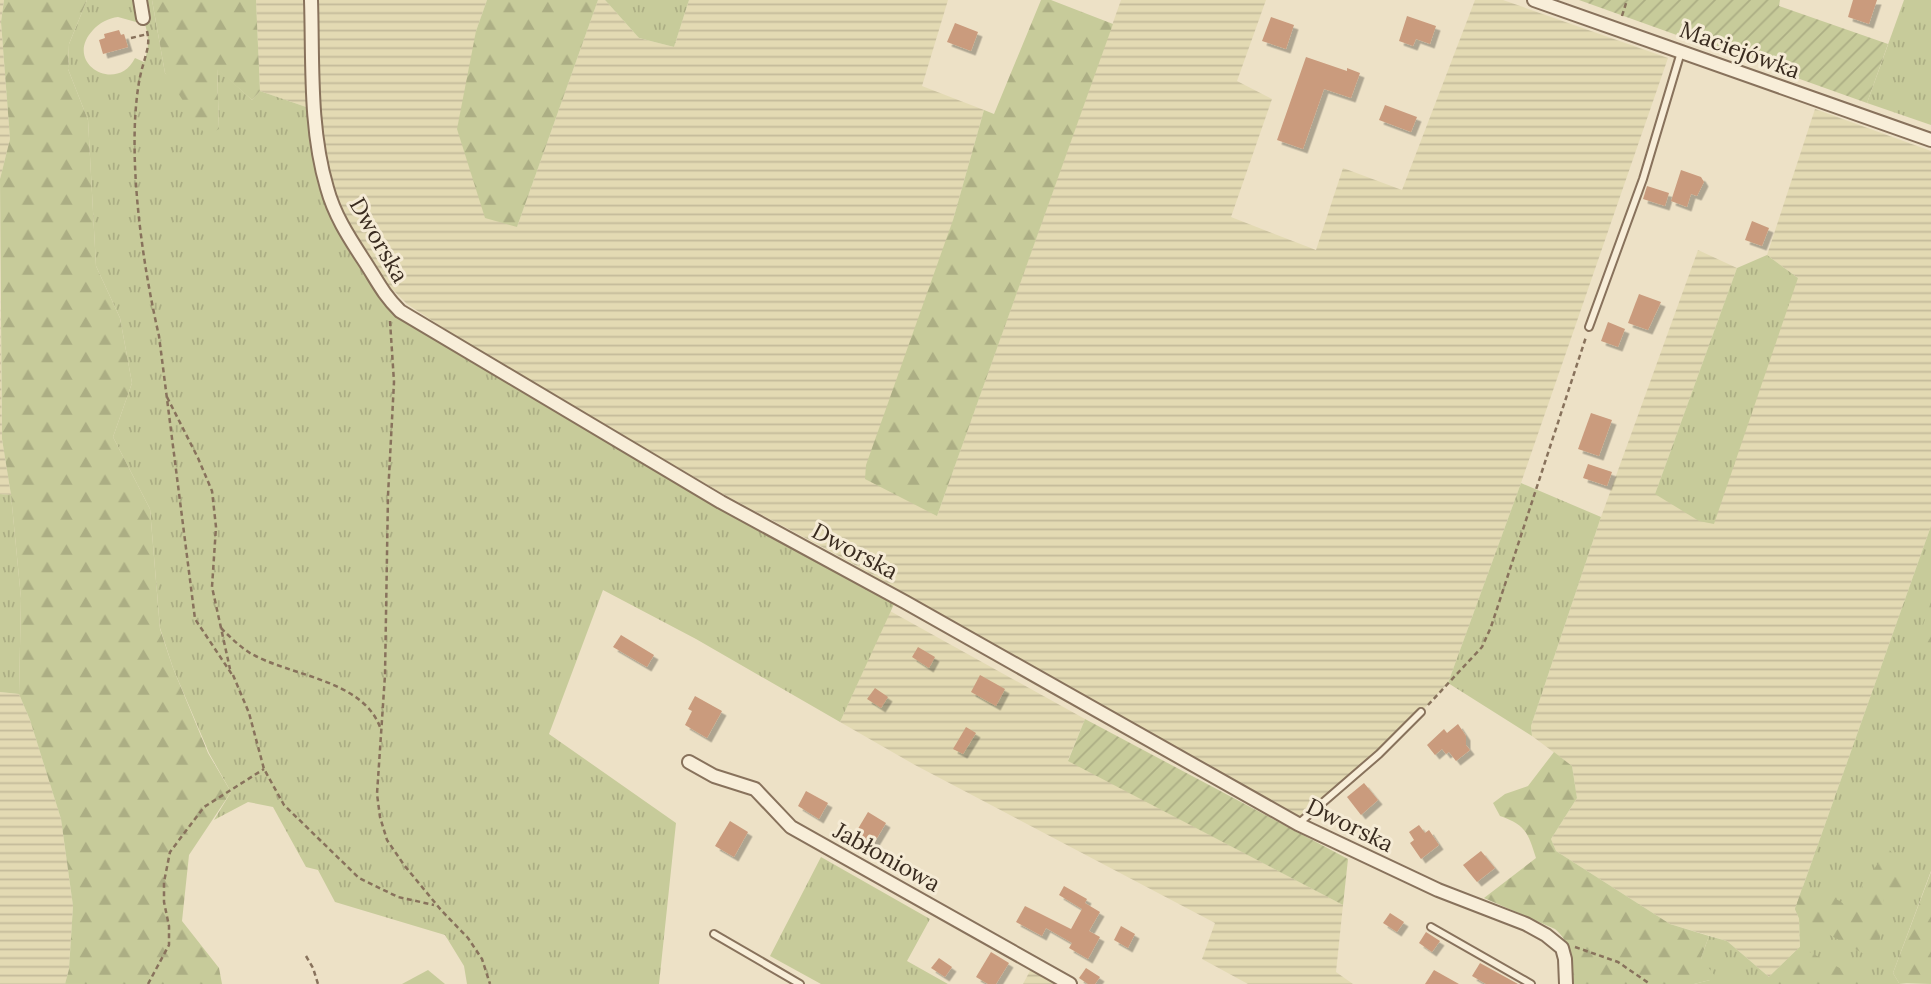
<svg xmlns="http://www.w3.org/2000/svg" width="1931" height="984" font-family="Lora,serif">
	<defs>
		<pattern id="farmland-rules" width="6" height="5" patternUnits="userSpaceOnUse" patternTransform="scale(1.75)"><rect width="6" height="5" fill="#e3dab3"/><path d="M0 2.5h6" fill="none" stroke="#c4bb9a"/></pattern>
		<pattern id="grass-tufts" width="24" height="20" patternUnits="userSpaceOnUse" patternTransform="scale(1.75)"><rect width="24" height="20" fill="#c7cb9a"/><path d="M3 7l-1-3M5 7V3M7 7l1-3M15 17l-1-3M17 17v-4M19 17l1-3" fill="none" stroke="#acae84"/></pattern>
		<pattern id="forest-firs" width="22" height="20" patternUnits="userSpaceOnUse" patternTransform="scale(1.75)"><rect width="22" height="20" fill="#c7cb9a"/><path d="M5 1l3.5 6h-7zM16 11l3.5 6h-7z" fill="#acae84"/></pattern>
		<pattern id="garden-furrows" width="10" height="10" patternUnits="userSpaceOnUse" patternTransform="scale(1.75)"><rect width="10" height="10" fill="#c7cb9a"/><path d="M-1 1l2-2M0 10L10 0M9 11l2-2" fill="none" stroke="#acae84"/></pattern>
		<filter id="shadow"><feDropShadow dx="4.5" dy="4.5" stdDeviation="0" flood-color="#0004"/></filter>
	</defs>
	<rect width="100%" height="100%" fill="#ede1c6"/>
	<g fill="url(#farmland-rules)">
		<path d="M0 0H4L1 22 10 139 0 179Z"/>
		<path d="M256 0H305L309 108 260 91Z"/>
		<path d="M317 0H487L476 31 517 227 598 0H605L639 38 674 47 689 0H948L922 86 984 110 953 220 937 516 1121 0H1266L1237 81 1272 99 1231 217 1316 250 1343 168 1402 190 1475 0H1503L1668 58 1521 483 1448 683 1421 712 1304 819 837 555 725 495 474 348 407 304 384 281 352 229 337 196 326 157 320 100Z"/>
		<path d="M1815 109 1931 151V526L1795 909 1799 918 1800 947 1769 977 1727 941 1670 924 1556 851 1551 839 1577 798 1572 766 1532 736 1531 726 1601 517 1698 250 1737 268 1655 494 1798 278 1767 255Z"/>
		<path d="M0 293 2 439 11 495 0 494Z"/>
		<path d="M890 611 1085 719 1068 760 1343 905 1336 972 1353 984H1248L1202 959 1215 923 915 765 840 722Z"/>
		<path d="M0 692 19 694 30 720 61 819 73 906 69 969 65 984H0Z"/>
		<path d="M1032 967 1062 984H1023Z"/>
	</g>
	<g fill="url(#grass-tufts)" fill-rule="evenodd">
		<path d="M87 0H152L165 73 219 129 217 68 252 100 260 91 309 108 348 245 392 313 895 602 840 722 696 639 603 590 549 734 676 823 659 984H467L464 966 445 935 335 902 318 870 306 867 273 807 248 802 214 820 231 792 209 753 173 668 160 628 150 509 113 437 132 383 120 318 96 266 88 120 68 69 69 44ZM118 17 136 22 143 18C149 35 150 46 144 62L135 58C117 95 62 63 93 30 99 23 109 18 118 17Z"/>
		<path d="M605 0H689L674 47 639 38Z"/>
		<path d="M1904 0H1931V125L1867 103Z"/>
		<path d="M1767 255 1798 278 1714 524 1699 521 1655 494 1737 268Z"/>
		<path d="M1521 483 1601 517 1531 726 1532 736 1448 683Z"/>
		<path d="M0 494 11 495 21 598 19 694 0 692Z"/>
		<path d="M1931 526V871L1893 973 1899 983 1907 984H1694L1710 980 1701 958 1709 936 1727 941 1769 977 1800 947 1799 918 1795 909Z"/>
		<path d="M821 857 930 919 907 961 948 984H821L770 956Z"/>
		<path d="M428 970 445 984H402Z"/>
	</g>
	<g fill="url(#forest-firs)">
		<path d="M4 0H87L69 44 68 69 88 120 96 266 120 318 132 383 113 437 150 509 160 629 173 668 208 753 231 792 189 855 182 921 219 968 222 984H65L69 969 73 906 61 819 30 720 19 694 21 598 11 495 2 439 0 179 10 139 1 22Z"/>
		<path d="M152 0H256L260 91 252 100 217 69 219 129 206 136 165 73Z"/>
		<path d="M487 0H598L517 227 485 218 457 129 476 31Z"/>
		<path d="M1041 0H1051L1113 24 937 516 865 479 866 465 953 220 984 110 994 114Z"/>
		<path d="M1931 602V669L1921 631Z"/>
		<path d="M1554 752 1572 766 1577 798 1551 839 1556 851 1670 924 1709 936 1701 958 1715 976 1710 980 1694 984H1572C1573 964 1571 942 1555 929L1484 898 1536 858C1528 833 1526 825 1500 816L1493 803 1505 794 1528 786Z"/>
		<path d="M1888 848 1908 871 1904 888 1884 898 1879 947 1866 955 1799 918 1795 909 1803 886 1825 892 1849 907Z"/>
		<path d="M1931 872V984L1899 983 1893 973Z"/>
		<path d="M1800 947 1870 984H1766L1769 977Z"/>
	</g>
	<g fill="url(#garden-furrows)">
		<path d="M1579 0H1780L1779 6 1888 44 1867 103Z"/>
		<path d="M1085 719 1348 859 1343 905 1068 761Z"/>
	</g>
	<g fill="#ca9b7d" filter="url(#shadow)">
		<path d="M1853 0H1877L1869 24 1848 17Z"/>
		<path d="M1407 16 1436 26 1430 44 1416 39 1413 46 1399 41Z"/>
		<path d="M1271 17 1294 25 1286 49 1262 41Z"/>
		<path d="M955 23 978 32 971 51 947 42Z"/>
		<path d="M119 30 121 35 124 34 128 47 103 54 99 40 105 38 104 34Z"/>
		<path d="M1306 57 1347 71V68L1360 73 1351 98 1324 89 1303 149 1277 140Z"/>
		<path d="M1385 105 1417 117 1411 132 1379 120Z"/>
		<path d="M1681 170 1701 177 1704 182 1697 196 1691 194 1687 207 1671 201Z"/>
		<path d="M1647 186 1669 193 1665 206 1643 199Z"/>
		<path d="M1752 221 1769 228 1762 246 1745 240Z"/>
		<path d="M1639 294 1661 302 1648 330 1628 323Z"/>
		<path d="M1608 322 1625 329 1618 347 1601 341Z"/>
		<path d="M1591 413 1612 420 1599 456 1578 449Z"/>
		<path d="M1588 464 1612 472 1607 486 1583 478Z"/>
		<path d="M621 635 654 655 647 667 613 647Z"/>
		<path d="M918 647 935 657 929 668 912 657Z"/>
		<path d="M980 675 1005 689 996 706 971 692Z"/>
		<path d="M875 688 888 697 881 708 867 699Z"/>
		<path d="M695 696 722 711 707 738 685 725 692 711 688 709Z"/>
		<path d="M1458 724 1466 736V745L1470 750 1456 761 1449 752 1446 754 1442 749 1435 755 1427 745 1444 729 1447 733Z"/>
		<path d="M966 727 976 733 963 754 953 749Z"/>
		<path d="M1364 783 1378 800 1361 815 1347 797Z"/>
		<path d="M806 791 828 803 819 819 798 806Z"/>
		<path d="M868 812 886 823 871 848 853 837Z"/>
		<path d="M730 821 748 832 734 857 715 846Z"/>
		<path d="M1419 825 1425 833 1429 830 1439 845 1421 859 1410 843 1414 840 1409 832Z"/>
		<path d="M1481 851 1495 868 1477 882 1463 865Z"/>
		<path d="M1064 886 1087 899 1085 903 1100 912 1089 931 1100 937 1088 959 1069 948 1072 943 1046 928 1042 936 1016 922 1025 906 1071 929 1082 909 1059 895Z"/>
		<path d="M1390 913 1404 922 1397 932 1383 923Z"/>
		<path d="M1121 926 1135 934 1128 948 1114 940Z"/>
		<path d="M1426 932 1440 941 1432 952 1419 943Z"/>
		<path d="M991 952 1009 963 996 984H988L976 977Z"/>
		<path d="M939 958 952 967 945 977 931 968Z"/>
		<path d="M1480 963 1518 984H1486L1472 976Z"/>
		<path d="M1086 968 1100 977 1095 984H1088L1079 978Z"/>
		<path d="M1434 970 1459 984H1425Z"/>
	</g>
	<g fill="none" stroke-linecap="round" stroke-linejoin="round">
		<g stroke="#88725c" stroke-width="10">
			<g id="service">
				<path d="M1589 327 1643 179 1681 52"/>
				<path d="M1298 824 1379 754 1421 712"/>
				<path d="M1431 927 1531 984"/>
				<path d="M714 934 800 984"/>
			</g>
		</g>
		<g stroke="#88725c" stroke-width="16">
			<g id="minor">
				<path d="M140 0 143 18"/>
				<path d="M311 0C313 61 309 128 327 188 334 214 348 236 363 259 377 280 382 293 400 311L721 502 905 602 1298 824 1438 890 1526 924 1546 935 1562 948 1565 959 1566 984"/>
				<path d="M1534 0 1931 140"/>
				<path d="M689 762 714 776 755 789 791 827 1070 984"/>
			</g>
		</g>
		<g stroke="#88725c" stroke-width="2.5" stroke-dasharray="5 3.5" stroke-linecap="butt">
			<path d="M1622 16 1627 0"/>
			<path d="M147 31C150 44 147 50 144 62 138 80 136 102 135 121 132 188 144 271 159 336L195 619 233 676"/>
			<path d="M131 38 148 34"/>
			<path d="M390 321 394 382 388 495 385 675 377 794 380 817 387 840 404 865 441 910 468 938 482 959 490 984"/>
			<path d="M167 397 198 458 212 491 216 527 212 587 230 669"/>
			<path d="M221 628C230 637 239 646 250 653 289 676 362 679 380 727"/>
			<path d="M233 675 249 713 264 769 284 805 359 878 398 897 434 905"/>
			<path d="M1428 705 1482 647 1491 627 1586 337"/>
			<path d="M1575 947 1618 962 1650 984"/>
			<path d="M306 956 313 968 318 984"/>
			<path d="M148 984 169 945V926L164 902V882L170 852 204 807 264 769"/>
		</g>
		<use href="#service" stroke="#f8eed9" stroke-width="6"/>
		<use href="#minor" stroke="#f8eed9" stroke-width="12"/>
	</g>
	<g text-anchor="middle" stroke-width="6" stroke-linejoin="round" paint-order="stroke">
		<g font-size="23" fill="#392b1f" stroke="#f5ebd5">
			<text transform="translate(1740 50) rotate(20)" y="8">Maciejówka</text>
			<text transform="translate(379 240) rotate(60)" y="8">Dworska</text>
			<text transform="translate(855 551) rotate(28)" y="8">Dworska</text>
			<text transform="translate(1350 825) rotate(26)" y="8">Dworska</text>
			<text transform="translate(887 857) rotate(29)" y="8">Jabłoniowa</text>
		</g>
	</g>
</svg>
